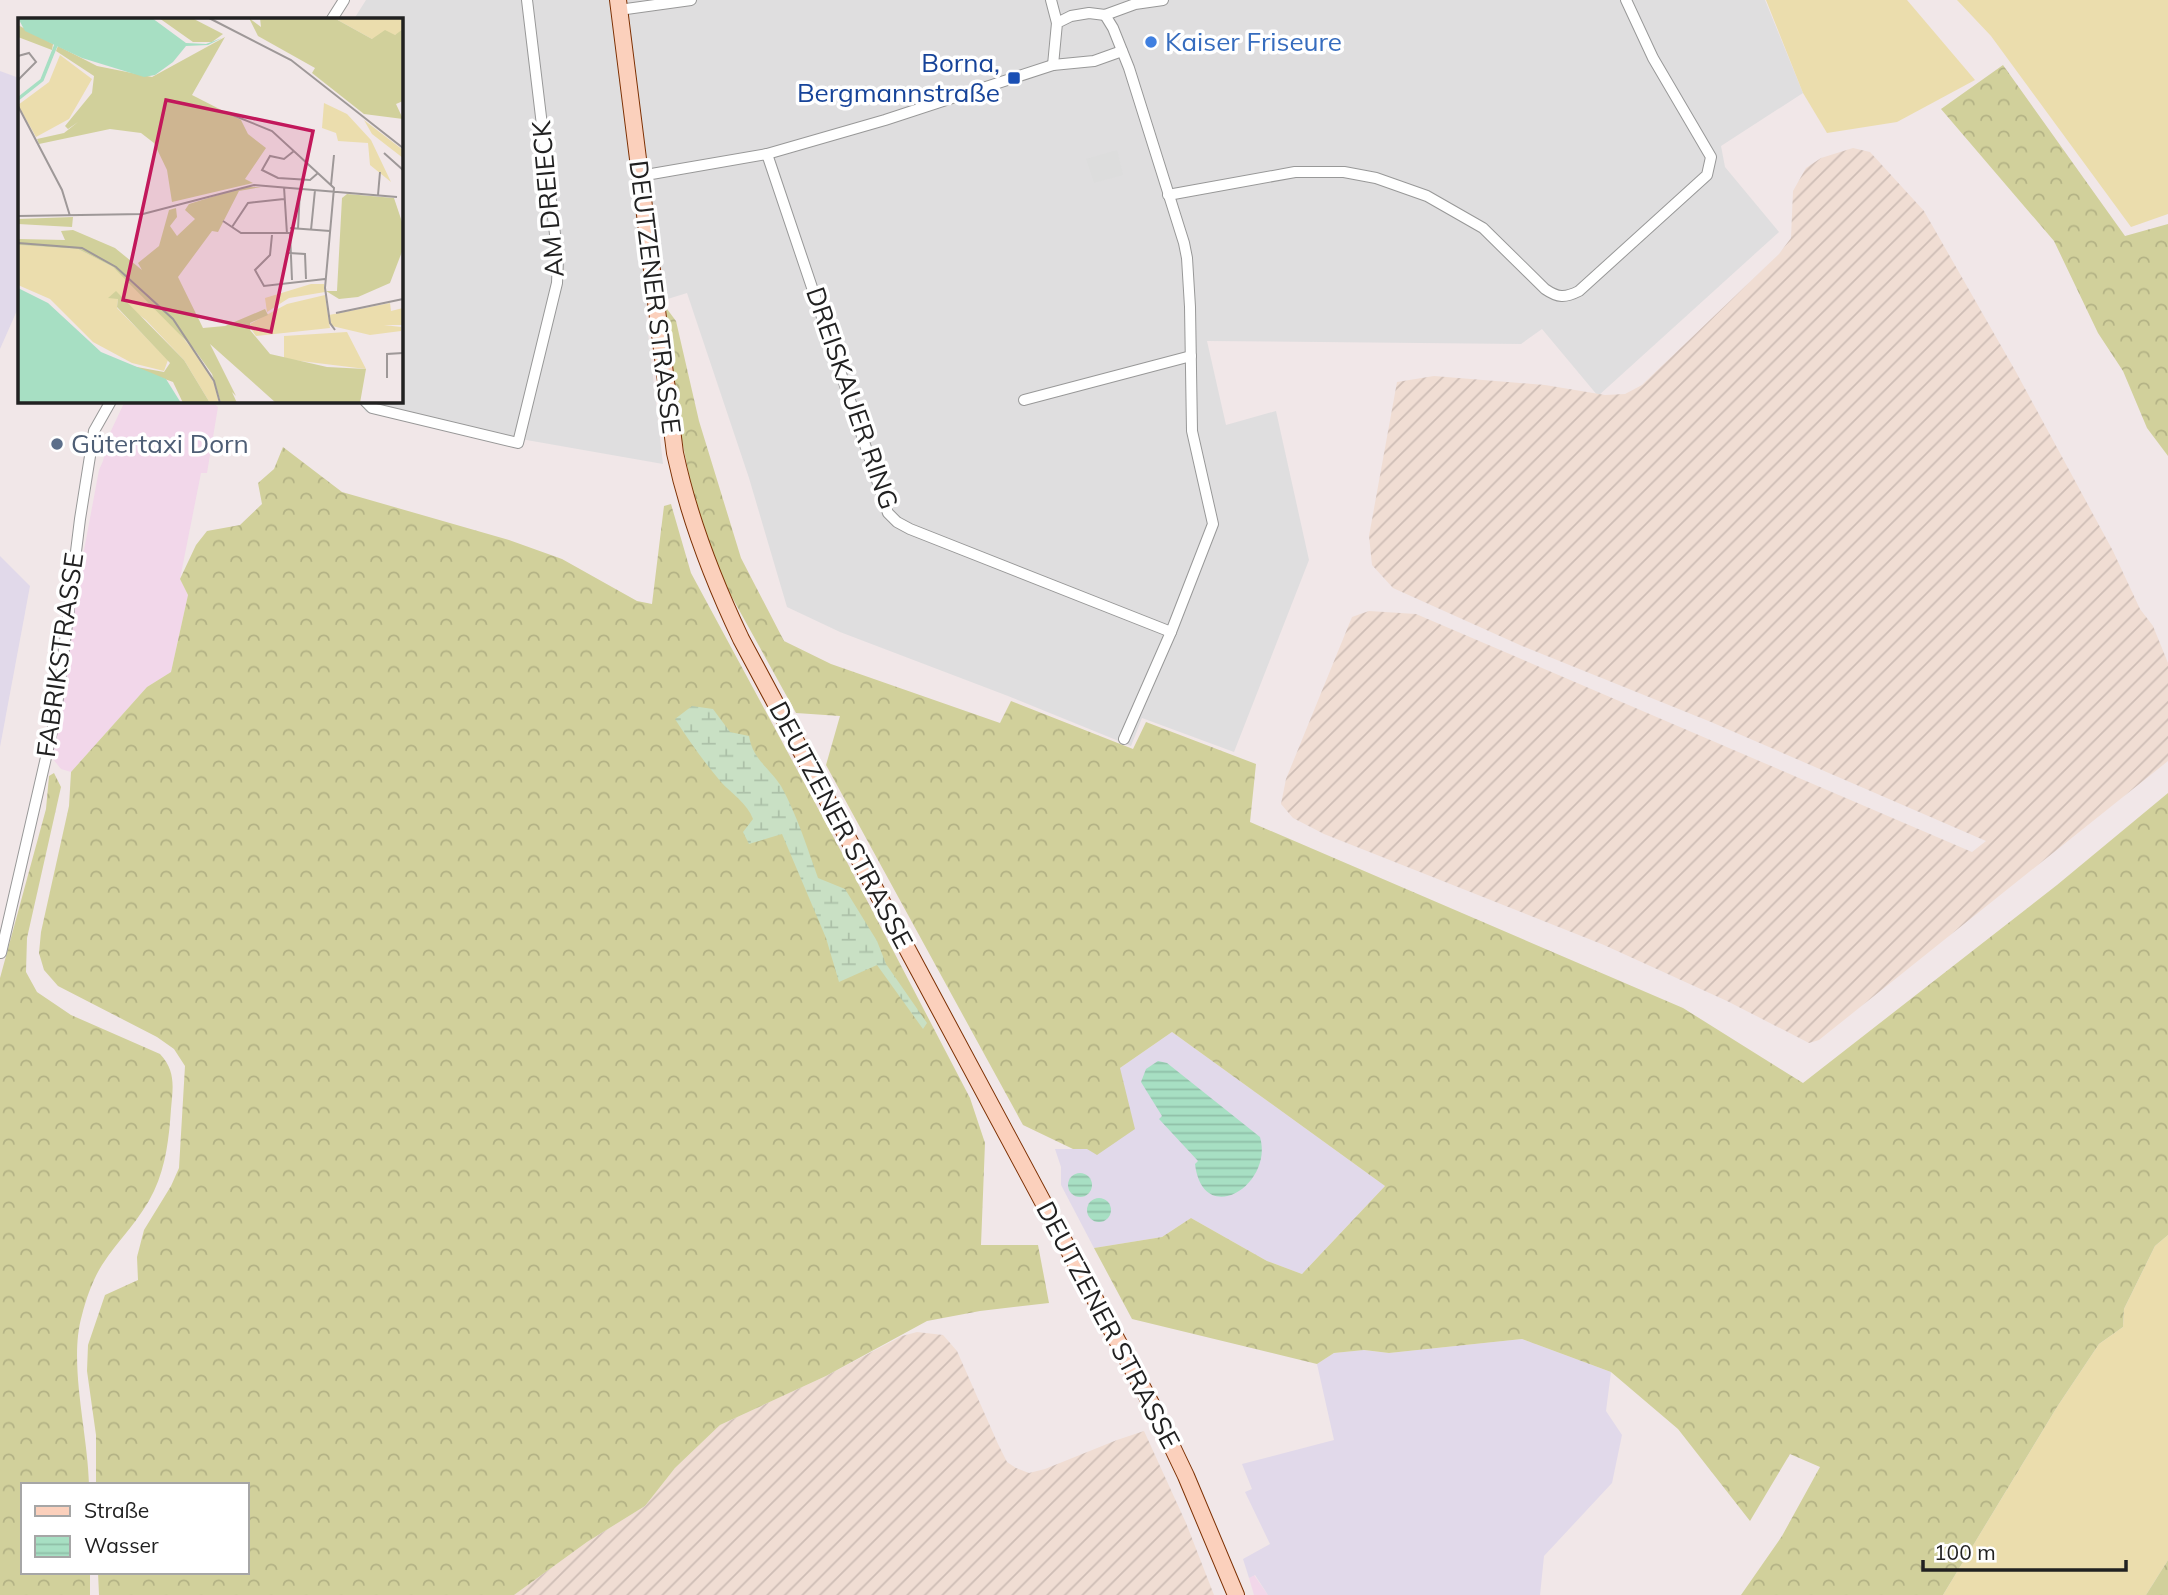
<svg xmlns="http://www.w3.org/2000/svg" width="2168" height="1595" font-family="Mulish,sans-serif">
	<defs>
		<pattern id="farmland-furrows" width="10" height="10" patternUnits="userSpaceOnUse" patternTransform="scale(1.75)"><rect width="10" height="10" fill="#f0ddd3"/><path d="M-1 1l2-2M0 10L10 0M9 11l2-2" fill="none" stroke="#cebdb5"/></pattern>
		<pattern id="forest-crowns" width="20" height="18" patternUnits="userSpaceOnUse" patternTransform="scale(1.75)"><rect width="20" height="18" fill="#d1d09b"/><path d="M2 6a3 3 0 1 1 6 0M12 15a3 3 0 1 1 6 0" fill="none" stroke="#b3b285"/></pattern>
		<pattern id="wetland-marsh" width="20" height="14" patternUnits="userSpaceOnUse" patternTransform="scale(1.75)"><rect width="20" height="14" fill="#c9e0c4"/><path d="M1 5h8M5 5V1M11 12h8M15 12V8" fill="none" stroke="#acc0a8"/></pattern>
		<pattern id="water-rules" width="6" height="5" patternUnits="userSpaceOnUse" patternTransform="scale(1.75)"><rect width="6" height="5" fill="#a7dfc3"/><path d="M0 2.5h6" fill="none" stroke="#8fbfa7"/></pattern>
	</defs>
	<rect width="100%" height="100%" fill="#f1e7e8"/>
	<path fill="#dfdedf" d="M366 0H1765L1803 93 1721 146 1725 167 1779 232 1598 396 1542 329 1521 344 1207 341 1226 425 1276 411 1309 560 1234 752 1142 718 1131 746 1008 696 840 632 787 607 749 478 687 293 645 306 663 464 366 412 359 401H401V19H354Z"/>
	<g fill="#f2d7ea">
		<path d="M125 401H211L218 407 207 473H201L180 579 188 595 171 672 147 687 71 772 61 769 53 759 71 620 99 470 103 461 109 435Z"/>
		<path d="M1254 1575 1268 1595H1254L1249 1578Z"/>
	</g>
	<g fill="#e1d9ea">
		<path d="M0 71 19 78V306L0 349Z"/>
		<path d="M0 556 30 586 0 747Z"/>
		<path d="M1172 1032 1385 1186 1302 1274 1267 1261 1191 1218 1162 1237 1094 1248 1061 1185V1167L1055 1149H1087L1120 1068Z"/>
		<path d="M1522 1339 1611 1372 1606 1411 1622 1435 1612 1483 1544 1556 1540 1595H1268L1255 1575 1249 1578 1243 1559 1270 1544 1245 1492 1252 1489 1242 1464 1334 1440 1317 1364 1334 1353 1363 1350 1389 1353Z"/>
	</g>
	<g fill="url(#farmland-furrows)">
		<path d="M1853 148 1870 152 1924 211 2016 372 2113 551 2140 609 2153 626 2168 663V761L1819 1040 1809 1043 1727 1001 1604 945 1324 834 1293 818 1281 804 1286 779 1352 617 1369 611 1416 614 1972 852 1986 841 1711 722 1522 646 1393 588 1372 565 1369 536 1397 382 1434 376 1545 385 1605 395 1625 394 1642 385 1779 254 1791 238 1793 191 1806 168 1821 158Z"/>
		<path d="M917 1332 943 1335 957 1351 998 1444 1007 1462 1016 1468 1029 1473 1045 1469 1117 1440 1144 1431 1186 1523 1214 1595H514L587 1542 645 1506 675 1468 720 1425 826 1376 902 1336Z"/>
	</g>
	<g fill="#ebddad">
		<path d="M1766 0H1907L1975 80 1897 122 1827 133 1803 93Z"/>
		<path d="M1957 0H2168V214L2131 227 1991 36Z"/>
		<path d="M2168 1235V1560L2146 1595H1943L2057 1407 2099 1344 2123 1327 2124 1309 2155 1246Z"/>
	</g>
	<g fill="url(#forest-crowns)">
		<path d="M2003 65 2125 236 2168 224V456L2147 428 2123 371 2098 333 2054 241 1941 109Z"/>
		<path d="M664 305 676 321 699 421 741 558 784 641 831 664 1000 723 1011 701 1133 749 1146 722 1256 764 1250 822 1683 1008 1803 1083 2057 885 2168 793V1235L2155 1246 2124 1309 2123 1327 2099 1344 2057 1407 1943 1595H1741L1782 1536 1820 1467 1790 1454 1750 1521 1678 1429 1611 1372 1522 1339 1389 1353 1364 1350 1334 1353 1317 1364 1132 1319 1094 1248 1162 1237 1191 1218 1267 1261 1302 1274 1385 1186 1172 1032 1120 1068 1135 1129 1097 1155 1087 1149H1073L1023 1125 826 765 840 716 796 713 728 590 698 522 680 430Z"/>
		<path d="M283 447 342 492 509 540 562 559 637 601 652 604 664 506 671 504 691 573 848 864 970 1098 985 1143 981 1245H1038L1049 1303 980 1311 927 1321 826 1376 720 1425 675 1468 645 1506 587 1542 514 1595H99L98 1572H247V1485H96V1435L87 1371 88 1345 105 1295 138 1280 137 1257 144 1230 171 1186 179 1168 185 1066 174 1049 157 1037 58 986 44 970 39 953 41 932 69 806 71 772 147 687 171 672 188 595 180 579 196 545 207 531 240 525 262 504 258 483 274 469Z"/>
		<path d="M54 773 61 787 27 938 26 972 37 992 71 1015 160 1054C176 1071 173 1087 171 1109 169 1138 166 1165 154 1191 141 1219 118 1240 102 1265 93 1279 86 1299 82 1315 68 1363 88 1433 89 1485H23V1572H90V1595H0V978L46 809 49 776Z"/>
		<path d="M2168 1560V1595H2146Z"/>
	</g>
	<path fill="url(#wetland-marsh)" d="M692 706 713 709 730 732 749 736C753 760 769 767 781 786 797 815 807 847 818 878L845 889 877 941 886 964 927 1023 923 1029 877 965 839 982 826 938 782 834 749 844 743 832 753 819C747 803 732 794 721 782 704 762 689 741 675 719Z"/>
	<path fill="#ddd" d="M1117 150 1123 175 1094 183 1086 159Z"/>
	<g fill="url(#water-rules)">
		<path d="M1158 1061 1167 1063 1260 1137C1274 1185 1203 1229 1195 1164L1198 1161 1159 1119 1162 1116 1141 1082 1146 1069Z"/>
		<circle cx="1080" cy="1185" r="12"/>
		<circle cx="1099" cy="1210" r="12"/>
	</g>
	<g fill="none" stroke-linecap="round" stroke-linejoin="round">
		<g stroke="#989898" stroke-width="12">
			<g id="minor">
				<path d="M1051 0 1057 23"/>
				<path d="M619 10 691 0"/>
				<path d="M1105 15 1113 28 1129 68 1184 243 1187 258 1190 307 1192 431 1213 524 1171 632 1124 739"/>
				<path d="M332 19 344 0"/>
				<path d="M1053 65 1057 23 1071 16 1089 13 1105 15 1135 4 1163 0"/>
				<path d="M767 154 888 513 897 522 910 529 1171 632"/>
				<path d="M640 176 767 154 885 120 1053 65 1094 61 1122 51"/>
				<path d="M1168 195 1295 172H1344L1376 178 1427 196 1483 228 1545 289C1558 298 1565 298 1579 291L1707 175 1711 157 1653 58 1626 0"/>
				<path d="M1024 400 1191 356"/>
				<path d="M365 401 372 408 518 443 557 283 558 259 527 0"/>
				<path d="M1 953 56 714 80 519 94 431 111 401"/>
			</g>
		</g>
		<g stroke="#7d3003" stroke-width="18">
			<path id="secondary" d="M618 0 675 453C689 519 712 578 741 639L1155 1411 1186 1476 1236 1595"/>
		</g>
		<use href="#minor" stroke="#fff" stroke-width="10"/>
		<use href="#secondary" stroke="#fbd0bc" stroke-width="16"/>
	</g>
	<circle fill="#3f7fe0" stroke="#fff" stroke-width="2.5" cx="1151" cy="42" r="7"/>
	<rect fill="#1a4fb4" stroke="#fff" stroke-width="2.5" x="1007" y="71" width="14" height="14" rx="3.5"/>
	<circle fill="#5c6f8a" stroke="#fff" stroke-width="2.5" cx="57" cy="444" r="7"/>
	<g text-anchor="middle" stroke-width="7" stroke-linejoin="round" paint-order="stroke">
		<g font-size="26" fill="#366cbe" stroke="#fff" text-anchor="start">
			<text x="1165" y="51">Kaiser Friseure</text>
		</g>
		<g font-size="26" fill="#164399" stroke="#fff" text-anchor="end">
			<text x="1000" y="72">Borna,<tspan x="1000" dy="30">Bergmannstraße</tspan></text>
		</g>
		<g font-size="26" fill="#212121" stroke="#fff">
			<text transform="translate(548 199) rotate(-95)" y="9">AM DREIECK</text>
			<text transform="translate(655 297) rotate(83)" y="9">DEUTZENER STRASSE</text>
			<text transform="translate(852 398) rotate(71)" y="9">DREISKAUER RING</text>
			<text transform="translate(60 655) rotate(-82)" y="9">FABRIKSTRASSE</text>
			<text transform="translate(841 825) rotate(62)" y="9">DEUTZENER STRASSE</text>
			<text transform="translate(1108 1325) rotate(62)" y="9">DEUTZENER STRASSE</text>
		</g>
		<g font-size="26" fill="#4e5e75" stroke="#fff" text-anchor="start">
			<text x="71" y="453">Gütertaxi Dorn</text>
		</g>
	</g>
	<g transform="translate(18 18)">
		<rect width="385" height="385" fill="#f1e7e8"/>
		<path d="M316 0H385V11L382 16 354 21ZM42 37 74 61 51 101 18 119 0 87 31 64ZM306 85 329 96 353 122 373 164 352 147 350 125 320 123 318 115 304 110ZM346 102 385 132V140L354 116ZM0 227 60 231 95 249 138 288 176 333 196 365 201 385H192L166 342 128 302 100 281 99 290 150 342 146 353 114 345 75 324 32 281 0 267ZM293 266H306L307 274 271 280 249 294 247 280ZM307 277 312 310 238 318 233 311 232 306 269 286ZM372 285 373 293 385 290V307H366L383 309V313L352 317 314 308 311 297ZM329 314 348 351 266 341V318Z" fill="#ebddad"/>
		<path d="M141 0H174L205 16 194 24H175ZM231 0 243 9 242 0H316L354 21 367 12 377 17 385 11V83L378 86 385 101 346 96 294 55 297 50 240 18ZM0 7 35 26 34 32 0 19ZM207 19 174 77 223 102 230 116 248 130 227 161 235 165 154 184 149 152 136 125 123 115 92 111 21 126 19 121 46 115 60 104 50 111 47 108 74 75 76 58 38 33 40 28 79 48 134 59ZM226 169H243L221 173 200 214 194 213 160 259 185 310 207 308 247 291 250 297 232 305V312L252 336 309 349 348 351 342 385H258L192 326 218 378 214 374 219 385H203L194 356 176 331 95 249 60 231 0 227V221L47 222 43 213 55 212 97 230 124 252 120 245 141 228 151 192 158 190 159 199 152 208 159 218 177 201 167 192 171 186ZM329 176 376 180 385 207V231L372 265 340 279 321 281 308 273H319L324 180ZM55 199 54 209 0 206V201ZM98 273 166 342 192 385H165L155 364 108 347 146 354 152 345 99 289 100 281 90 280Z" fill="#d1d09b"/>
		<path d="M0 0H134L168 25 188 26 204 20 190 27 168 28 155 44 137 57 126 59 64 40 7 13ZM0 270 30 285 83 334 148 361 163 385H0Z" fill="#a7dfc3"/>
		<path fill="none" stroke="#a7dfc3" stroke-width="3.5" d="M0 81 24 62 38 27"/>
		<path fill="none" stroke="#9e9898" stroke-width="2" d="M191 0 273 42 385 130M0 38 11 35 18 44 0 62M0 88 44 172 52 198M207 94 254 113 316 170 307 270 312 305 317 312M276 133 266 141 252 138 244 152 260 160 292 162 300 155M366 135 385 152M313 167 316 137M266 169 269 216M360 177 362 154M0 198 125 196 236 167 379 179M205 203 223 215H272M214 209 230 185 266 181M272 210 312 213M280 211 282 171M293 212 297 172M272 215 274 262M254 217 252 237 237 252 246 268 307 261M0 225 64 230 98 249 155 301 196 363 202 385M271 235 287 236 288 261M318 295 385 281M369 360V336L385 335"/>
		<path fill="#c2185b" fill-opacity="0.15" stroke="#c2185b" stroke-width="3.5" d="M148 82 295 113 253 314 105 282Z"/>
		<rect width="385" height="385" fill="none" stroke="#212121" stroke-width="3.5"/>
	</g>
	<rect x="21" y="1483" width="228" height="91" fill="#ffffff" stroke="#a6a6a6" stroke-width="2"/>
	<rect x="35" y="1506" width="35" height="10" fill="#fbd0bc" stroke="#a6a6a6" stroke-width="2"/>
	<text x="84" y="1518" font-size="21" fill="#212121">Straße</text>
	<rect x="35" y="1536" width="35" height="21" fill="url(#water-rules)" stroke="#a6a6a6" stroke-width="2"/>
	<text x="84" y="1553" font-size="21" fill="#212121">Wasser</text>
	<path d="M1923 1560v10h203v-10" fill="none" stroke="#212121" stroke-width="3.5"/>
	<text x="1934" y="1560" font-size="21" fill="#212121" stroke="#ffffff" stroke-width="5" paint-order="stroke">100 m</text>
</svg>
